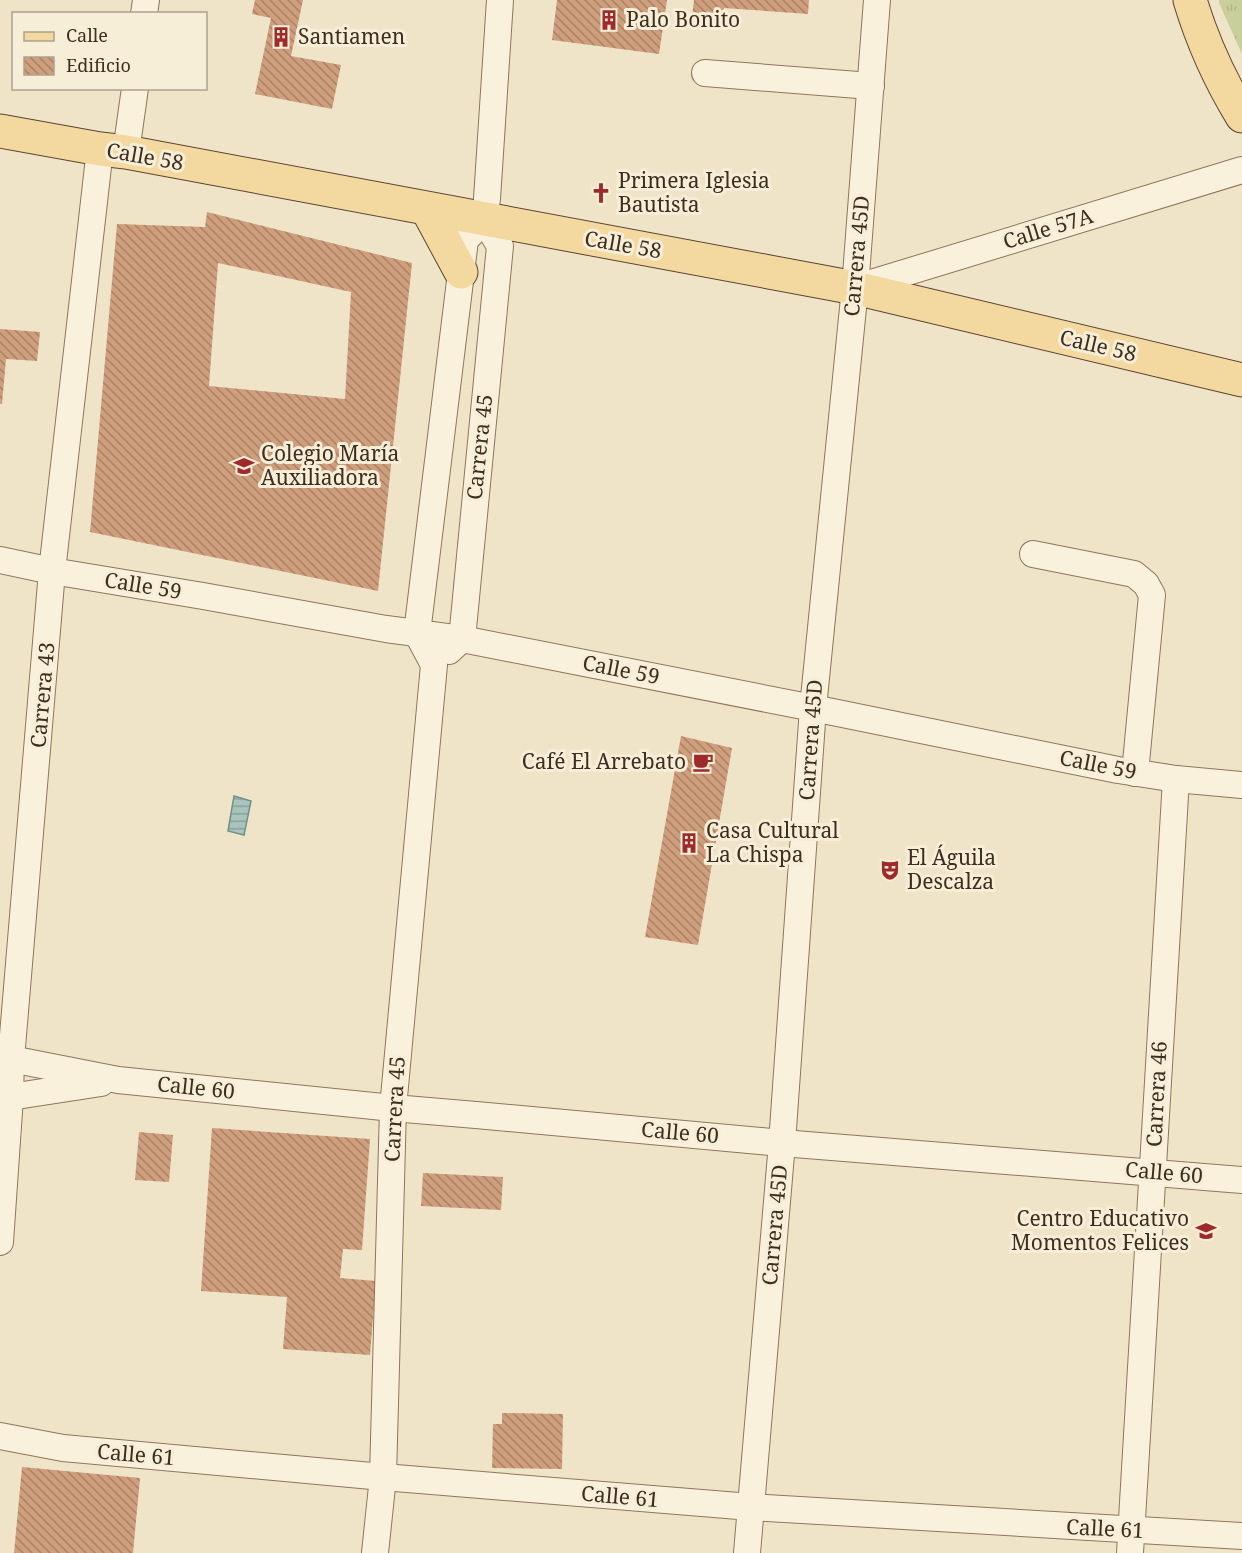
<svg xmlns="http://www.w3.org/2000/svg" width="1242" height="1553" font-family="'Noto Serif',serif">
	<defs>
		<pattern id="grass-tufts" width="24" height="20" patternUnits="userSpaceOnUse" patternTransform="scale(1.5)"><rect width="24" height="20" fill="#c9cf9b"/><path d="M3 7l-1-3M5 7V3M7 7l1-3M15 17l-1-3M17 17v-4M19 17l1-3" fill="none" stroke="#aeb285"/></pattern>
		<pattern id="water-rules" width="6" height="5" patternUnits="userSpaceOnUse" patternTransform="scale(1.5)"><rect width="6" height="5" fill="#a9c4bc"/><path d="M0 2.5h6" fill="none" stroke="#8ba098"/></pattern>
		<pattern id="building-back-hatch" width="6" height="6" patternUnits="userSpaceOnUse" patternTransform="scale(1.5)"><rect width="6" height="6" fill="#cf9f7d"/><path d="M-1 5l2 2M0 0l6 6M5-1l2 2" fill="none" stroke="#a98266"/></pattern>
	</defs>
	<rect width="100%" height="100%" fill="#f0e4c8"/>
	<path fill="url(#grass-tufts)" d="M1219 0H1242V54L1219 3Z"/>
	<path fill="url(#water-rules)" stroke="#6f938a" stroke-width="1.5" d="M234 796 251 801 244 835 228 831Z"/>
	<g fill="url(#building-back-hatch)" fill-rule="evenodd">
		<path d="M255 0H303L291 56 341 65 332 109 255 94 271 18 252 14Z"/>
		<path d="M557 0H667L659 54 552 40Z"/>
		<path d="M694 0H809L808 14 724 8V19L692 17Z"/>
		<path d="M207 212 412 263 378 591 90 532 117 224 205 227ZM218 263 351 292 345 399 209 386Z"/>
		<path d="M0 329 40 332 37 361 6 359 2 404H0Z"/>
		<path d="M681 736 732 748 698 945 645 937Z"/>
		<path d="M212 1128 370 1139 362 1250 343 1249 340 1278 376 1281 370 1355 283 1349 287 1297 201 1291Z"/>
		<path d="M139 1132 173 1135 169 1182 135 1180Z"/>
		<path d="M423 1173 503 1177 501 1210 421 1206Z"/>
		<path d="M502 1413 563 1414 562 1469 492 1468 493 1424H502Z"/>
		<path d="M22 1467 140 1478 133 1553H14Z"/>
	</g>
	<g fill="none" stroke-linecap="round" stroke-linejoin="round">
		<g stroke="#8d765c" stroke-width="28">
			<g id="minor">
				<path d="M144 14 146 0"/>
				<path d="M705 73 871 86"/>
				<path d="M126 152 135 88"/>
				<path d="M855 288 1242 170"/>
				<path d="M1033 554 1134 574 1146 584 1152 595 1135 773"/>
				<path d="M0 560 52 571 203 596 386 629 462 639 813 708 1118 770 1176 779 1242 785"/>
				<path d="M449 651 462 639 500 246 484 220"/>
				<path d="M0 1058 11 1059 118 1080 393 1108 476 1115 782 1143 1242 1180"/>
				<path d="M0 1096 10 1097 101 1083"/>
				<path d="M0 1242 10 1097 11 1059 52 571 100 149"/>
				<path d="M0 1436 63 1448 383 1477 751 1507 1242 1536"/>
				<path d="M375 1553 383 1477 393 1108 434 665 417 633 465 240 484 220 487 199 500 0"/>
				<path d="M747 1553 782 1143 813 708 855 288 877 0"/>
				<path d="M1130 1553 1176 779"/>
			</g>
		</g>
		<g stroke="#5b4430" stroke-width="35">
			<g id="major">
				<path d="M1190 0C1202 40 1220 80 1242 116"/>
				<path d="M0 131 100 149 126 152 855 288 1242 380"/>
				<path d="M427 209 461 272"/>
			</g>
		</g>
		<use href="#minor" stroke="#faf1dc" stroke-width="26"/>
		<use href="#major" stroke="#f3d9a0" stroke-width="33"/>
	</g>
	<defs>
		<g id="building-bare" transform="scale(1.62)"><path d="M-4-6H4V6H1V3H-1V6H-4ZM-2.5-4.3h1.7v1.8h-1.7ZM.8-4.3h1.7v1.8H.8ZM-2.5-1h1.7V.8h-1.7ZM.8-1h1.7V.8H.8Z" fill="#9e2a2b" stroke="#f7eed8" stroke-width="2.5" paint-order="stroke"/></g>
		<g id="church-bare" transform="scale(1.62)"><path d="M-1.2-6h2.4v3.5h3.3v2.4h-3.3V6h-2.4V-.1h-3.3v-2.4h3.3Z" fill="#9e2a2b" stroke="#f7eed8" stroke-width="2.5" paint-order="stroke"/></g>
		<g id="university-bare" transform="scale(1.62)"><path d="M0-5L7-2L0 1L-7-2ZM-4 1L0 2.5L4 1V4Q0 6-4 4Z" fill="#9e2a2b" stroke="#f7eed8" stroke-width="2.5" paint-order="stroke"/></g>
		<g id="cafe-bare" transform="scale(1.62)"><path d="M-5.5-4.5H6V0H3Q3 3.5 0 3.5H-2.5Q-5.5 3.5-5.5 0ZM3-3.2v2h1.7v-2ZM-6 4.5H4V6H-6Z" fill="#9e2a2b" stroke="#f7eed8" stroke-width="2.5" paint-order="stroke"/></g>
		<g id="theatre-bare" transform="scale(1.62)"><path d="M-5-5.5Q0-4 5-5.5V0Q5 5 0 6Q-5 5-5 0ZM-3.3-2.5H-1v1.5H-3.3ZM1-2.5H3.3v1.5H1ZM-2.8 1Q0 5.5 2.8 1Z" fill="#9e2a2b" stroke="#f7eed8" stroke-width="2.5" paint-order="stroke"/></g>
		<g id="school-bare" transform="scale(1.62)"><path d="M0-5L7-2L0 1L-7-2ZM-4 1L0 2.5L4 1V4Q0 6-4 4Z" fill="#9e2a2b" stroke="#f7eed8" stroke-width="2.5" paint-order="stroke"/></g>
	</defs>
	<g fill-rule="evenodd">
		<use href="#building-bare" x="609" y="20"/>
		<use href="#building-bare" x="281" y="37"/>
		<use href="#church-bare" x="601" y="193"/>
		<use href="#university-bare" x="244" y="466"/>
		<use href="#cafe-bare" x="703" y="762"/>
		<use href="#building-bare" x="689" y="843"/>
		<use href="#theatre-bare" x="890" y="870"/>
		<use href="#school-bare" x="1206" y="1231"/>
	</g>
	<g text-anchor="middle" stroke-width="6" stroke-linejoin="round" paint-order="stroke">
		<g font-size="21" fill="#3d2e20" stroke="#f7eed8" text-anchor="start">
			<text x="626" y="27">Palo Bonito</text>
			<text x="298" y="44">Santiamen</text>
			<text x="618" y="188">Primera Iglesia<tspan x="618" dy="24">Bautista</tspan></text>
			<text x="261" y="461">Colegio María<tspan x="261" dy="24">Auxiliadora</tspan></text>
			<text x="686" y="769" text-anchor="end">Café El Arrebato</text>
			<text x="706" y="838">Casa Cultural<tspan x="706" dy="24">La Chispa</tspan></text>
			<text x="907" y="865">El Águila<tspan x="907" dy="24">Descalza</tspan></text>
			<text x="1189" y="1226" text-anchor="end">Centro Educativo<tspan x="1189" dy="24">Momentos Felices</tspan></text>
		</g>
		<g font-size="21" fill="#3d2e20" stroke="#f7eed8">
			<text transform="translate(145 157) rotate(10)" y="7">Calle 58</text>
			<text transform="translate(1048 229) rotate(-17)" y="7">Calle 57A</text>
			<text transform="translate(623 245) rotate(10)" y="7">Calle 58</text>
			<text transform="translate(857 256) rotate(-85)" y="7">Carrera 45D</text>
			<text transform="translate(1098 346) rotate(13)" y="7">Calle 58</text>
			<text transform="translate(480 447) rotate(-84)" y="7">Carrera 45</text>
			<text transform="translate(143 586) rotate(9)" y="7">Calle 59</text>
			<text transform="translate(621 670) rotate(11)" y="7">Calle 59</text>
			<text transform="translate(43 695) rotate(-85)" y="7">Carrera 43</text>
			<text transform="translate(811 740) rotate(-86)" y="7">Carrera 45D</text>
			<text transform="translate(1098 765) rotate(11)" y="7">Calle 59</text>
			<text transform="translate(196 1088) rotate(6)" y="7">Calle 60</text>
			<text transform="translate(1157 1094) rotate(-87)" y="7">Carrera 46</text>
			<text transform="translate(395 1109) rotate(-87)" y="7">Carrera 45</text>
			<text transform="translate(680 1133) rotate(5)" y="7">Calle 60</text>
			<text transform="translate(1164 1173) rotate(5)" y="7">Calle 60</text>
			<text transform="translate(775 1225) rotate(-85)" y="7">Carrera 45D</text>
			<text transform="translate(136 1455) rotate(5)" y="7">Calle 61</text>
			<text transform="translate(620 1497) rotate(5)" y="7">Calle 61</text>
			<text transform="translate(1105 1529) rotate(3)" y="7">Calle 61</text>
		</g>
	</g>
	<rect x="12" y="12" width="195" height="78" fill="#f7eed8" stroke="#ada18e" stroke-width="1.5"/>
	<rect x="24" y="32" width="30" height="9" fill="#f3d9a0" stroke="#ada18e" stroke-width="1.5"/>
	<text x="66" y="42" font-size="18" fill="#3d2e20">Calle</text>
	<rect x="24" y="57" width="30" height="18" fill="url(#building-back-hatch)" stroke="#ada18e" stroke-width="1.5"/>
	<text x="66" y="72" font-size="18" fill="#3d2e20">Edificio</text>
</svg>
